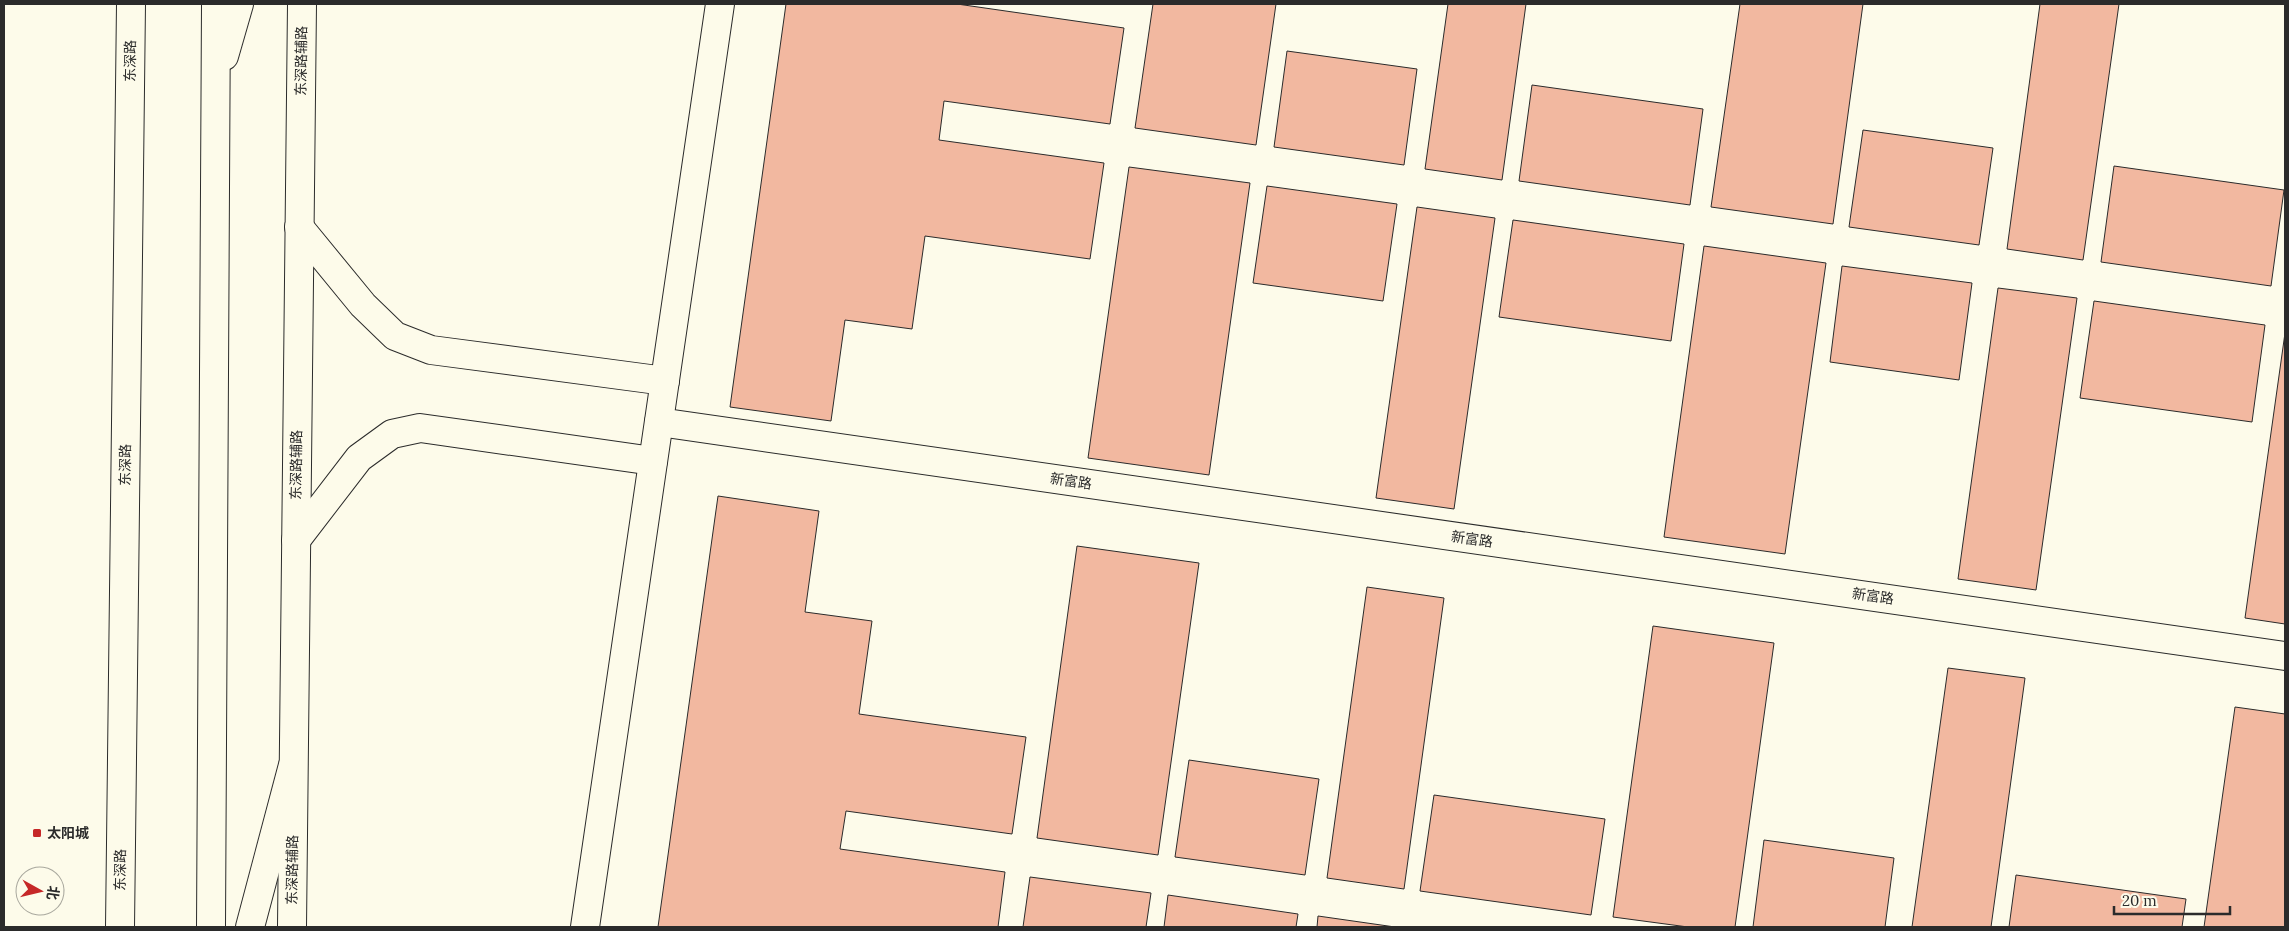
<svg xmlns="http://www.w3.org/2000/svg" width="2289" height="931" font-family="Lora,'Noto Sans SC',serif">
	<rect width="100%" height="100%" fill="#fdfbea"/>
	<g fill="#f2b8a0" stroke="#2b2b2b">
		<path d="M786 4H957L1124 28 1110 124 944 101 939 140 1104 163 1090 259 925 236 912 329 845 320 831 421 730 407Z"/>
		<path d="M1153 4H1276L1256 145 1135 128Z"/>
		<path d="M1448 4H1526L1502 180 1425 169Z"/>
		<path d="M1740 4H1863L1833 224 1711 207Z"/>
		<path d="M2040 4H2119L2083 260 2007 249Z"/>
		<path d="M1287 51 1417 69 1404 165 1274 147Z"/>
		<path d="M1532 85 1703 109 1690 205 1519 181Z"/>
		<path d="M1863 130 1993 148 1979 245 1849 227Z"/>
		<path d="M2114 166 2284 190 2271 286 2101 262Z"/>
		<path d="M1129 167 1250 183 1209 475 1088 458Z"/>
		<path d="M1267 186 1397 204 1383 301 1253 283Z"/>
		<path d="M1417 207 1495 218 1454 509 1376 498Z"/>
		<path d="M1513 220 1684 244 1671 341 1499 317Z"/>
		<path d="M1704 246 1826 263 1785 554 1664 537Z"/>
		<path d="M1842 266 1972 283 1959 380 1830 362Z"/>
		<path d="M1998 288 2077 298 2036 590 1958 579Z"/>
		<path d="M2094 301 2265 325 2252 422 2080 398Z"/>
		<path d="M2285 333V624L2245 618Z"/>
		<path d="M718 496 819 511 805 612 872 621 859 714 1026 737 1012 834 846 811 840 849 1005 872 998 927H658Z"/>
		<path d="M1077 546 1199 563 1158 855 1037 838Z"/>
		<path d="M1367 587 1444 598 1404 889 1327 878Z"/>
		<path d="M1653 626 1774 643 1735 927H1688L1613 917Z"/>
		<path d="M1948 668 2025 678 1991 927H1912Z"/>
		<path d="M2235 707 2285 714V927H2204Z"/>
		<path d="M1189 760 1319 779 1305 875 1175 857Z"/>
		<path d="M1434 795 1605 819 1591 915 1420 891Z"/>
		<path d="M1764 840 1894 858 1885 927H1753Z"/>
		<path d="M2016 875 2186 899 2182 927H2009Z"/>
		<path d="M1030 877 1151 893 1146 927H1023Z"/>
		<path d="M1168 895 1298 914 1296 927H1164Z"/>
		<path d="M1318 916 1395 927H1317Z"/>
	</g>
	<g fill="none" stroke-linecap="round" stroke-linejoin="round">
		<g stroke="#2b2b2b" stroke-width="30">
			<g id="minor">
				<path d="M299 227 363 305 395 336 431 350 665 381"/>
				<path d="M659 422 2285 656"/>
				<path d="M296 540 359 458 392 434 420 428 653 461"/>
				<path d="M585 927 720 4"/>
			</g>
		</g>
		<g stroke="#2b2b2b" stroke-width="30">
			<path id="major" d="M292 927 302 4"/>
		</g>
		<g stroke="#2b2b2b" stroke-width="30">
			<g id="highway">
				<path d="M224 56 239 4"/>
				<path d="M120 927 131 4"/>
				<path d="M211 927 216 4"/>
				<path d="M250 927 293 765"/>
			</g>
		</g>
		<use href="#minor" stroke="#fdfbea" stroke-width="28"/>
		<use href="#major" stroke="#fdfbea" stroke-width="28"/>
		<use href="#highway" stroke="#fdfbea" stroke-width="28"/>
	</g>
	<rect fill="#c62828" stroke="#fdfbea" stroke-width="2" x="32" y="828" width="10" height="10" rx="2.5"/>
	<g text-anchor="middle" stroke-width="4" stroke-linejoin="round" paint-order="stroke">
		<g font-size="14" fill="#2b2b2b" stroke="#fdfbea">
			<text transform="translate(130 61) rotate(-89)" y="5">东深路</text>
			<text transform="translate(301 61) rotate(-89)" y="5">东深路辅路</text>
			<text transform="translate(125 465) rotate(-89)" y="5">东深路</text>
			<text transform="translate(296 465) rotate(-89)" y="5">东深路辅路</text>
			<text transform="translate(1071 481) rotate(8)" y="5">新富路</text>
			<text transform="translate(1472 539) rotate(8)" y="5">新富路</text>
			<text transform="translate(1873 596) rotate(8)" y="5">新富路</text>
			<text transform="translate(120 870) rotate(-89)" y="5">东深路</text>
			<text transform="translate(292 870) rotate(-89)" y="5">东深路辅路</text>
		</g>
		<g font-size="14" font-weight="bold" fill="#2b2b2b" stroke="#fdfbea" text-anchor="start">
			<text x="47" y="838">太阳城</text>
		</g>
	</g>
	<rect width="2289" height="931" fill="none" stroke="#2b2b2b" stroke-width="10"/>
	<g transform="translate(40 891) rotate(98)"><circle r="24" fill="#fdfbea" stroke="#a9a89e"/>
	<path d="M0-4L9 19L0 12L-9 19Z" fill="#c62828"/>
	<text y="-8" font-size="14" font-weight="bold" text-anchor="middle" fill="#2b2b2b">北</text>
	</g>
	<path d="M2114 906v8h116v-8" fill="none" stroke="#2b2b2b" stroke-width="2.5"/>
	<text x="2122" y="906" font-size="15" fill="#2b2b2b" stroke="#fdfbea" stroke-width="4" paint-order="stroke">20 m</text>
</svg>
